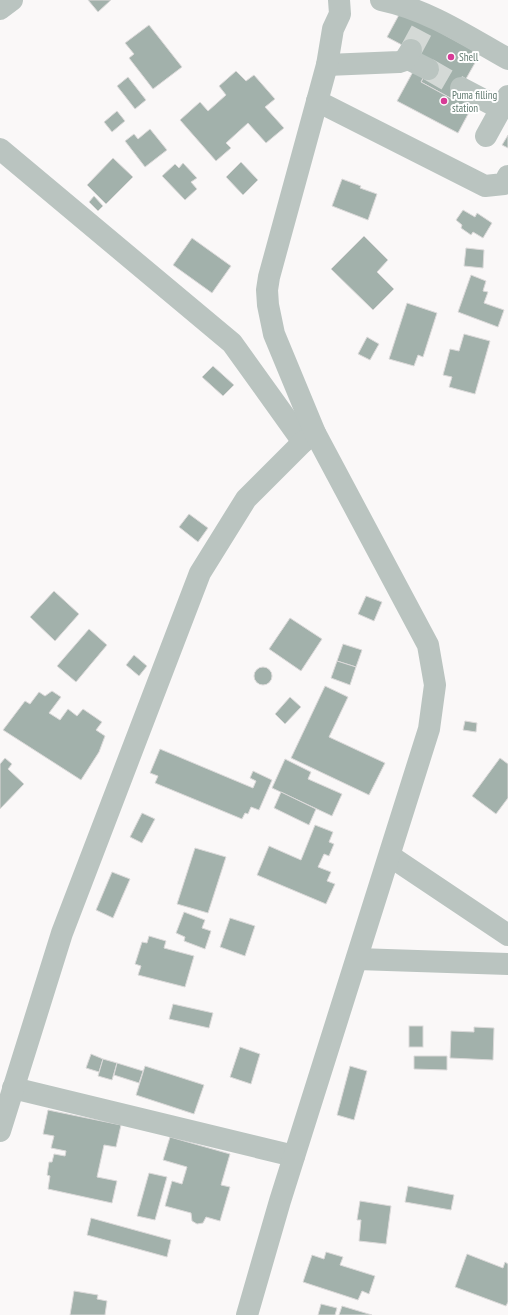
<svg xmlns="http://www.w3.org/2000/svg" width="508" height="1315" font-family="'PT Sans Narrow',sans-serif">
	<rect width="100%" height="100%" fill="#faf8f8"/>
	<g fill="#a2b1ab" stroke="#dcdada">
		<path d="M88 0H111L98 12Z"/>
		<path d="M401 11 480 54 454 100 421 82 432 61 387 37Z"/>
		<path d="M149 25 182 67 153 89 129 58 134 54 125 43Z"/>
		<path d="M415 68 425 74 421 82 454 100 459 92 475 101 458 133 397 101Z"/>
		<path d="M236 71 246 81 254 75 275 99 265 107 284 128 266 143 248 123 226 143 231 148 216 161 180 120 200 102 208 111 226 95 219 86Z"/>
		<path d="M128 77 146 100 135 109 117 86Z"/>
		<path d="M117 111 125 121 112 132 104 122Z"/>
		<path d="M150 129 167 150 145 167 125 141 134 134 138 139Z"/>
		<path d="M508 135V148L502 145Z"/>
		<path d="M113 158 133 177 106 204 87 185Z"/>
		<path d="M241 162 258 180 243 195 226 177Z"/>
		<path d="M183 163 197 178 191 182 197 189 185 200 162 176 175 164 179 168Z"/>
		<path d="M342 179 361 186 360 188 377 194 368 220 332 206Z"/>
		<path d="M94 196 103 206 98 211 89 202Z"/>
		<path d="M463 210 475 217 477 213 492 223 483 238 473 232 471 235 461 228 462 225 456 220Z"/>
		<path d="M364 236 388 260 377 272 394 289 373 310 331 269Z"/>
		<path d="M192 238 231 266 212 293 173 265Z"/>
		<path d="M466 248 484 250 483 268 464 266Z"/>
		<path d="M471 275 486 281 483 291 488 292 484 303 504 310 498 327 458 312Z"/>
		<path d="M407 303 437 313 423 357 418 355 414 366 389 359Z"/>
		<path d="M464 334 490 341 475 394 449 387 452 377 443 375 450 349 459 351Z"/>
		<path d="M367 337 379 344 370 360 358 354Z"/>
		<path d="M213 366 234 385 223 396 202 377Z"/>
		<path d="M189 514 208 528 198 542 179 527Z"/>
		<path d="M54 591 79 614 55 641 30 617Z"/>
		<path d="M366 596 382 602 374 621 358 614Z"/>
		<path d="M290 618 322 639 301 671 269 649Z"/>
		<path d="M89 629 107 645 76 682 57 666Z"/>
		<path d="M343 644 362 650 356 667 337 661Z"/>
		<path d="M134 655 147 666 139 676 126 665Z"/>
		<path d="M337 661 356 667 350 685 331 678Z"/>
		<circle cx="263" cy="676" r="9"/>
		<path d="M325 686 348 697 329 737 385 763 369 795 291 758Z"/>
		<path d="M52 691 61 697 49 713 60 720 68 709 77 716 83 709 102 722 96 730 105 736 99 752 81 780 3 730 25 701 30 704 39 692 45 696Z"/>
		<path d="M290 697 301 707 285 724 275 714Z"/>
		<path d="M465 721 477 723 476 732 463 730Z"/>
		<path d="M160 749 253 788 256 781 250 778 253 771 272 780 259 810 251 807 248 814 245 813 242 819 155 783 158 776 150 773Z"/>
		<path d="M5 758 12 764 8 769 24 784 0 809V764Z"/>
		<path d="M500 758 508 764V798L496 814 472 796Z"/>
		<path d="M285 759 311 772 308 779 342 794 332 816 272 788Z"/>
		<path d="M281 792 316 809 309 825 274 808Z"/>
		<path d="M142 813 155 819 142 843 130 837Z"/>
		<path d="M315 825 333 832 329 842 334 844 329 856 324 854 318 867 331 872 327 881 335 884 326 904 257 875 269 846 301 860Z"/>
		<path d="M195 848 226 857 208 913 177 904Z"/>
		<path d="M112 872 130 879 113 918 96 910Z"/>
		<path d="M184 912 205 920 202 928 211 931 205 949 184 941 185 937 176 933Z"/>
		<path d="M230 918 255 926 245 956 220 947Z"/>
		<path d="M149 936 166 941 164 948 194 956 185 987 138 975 141 966 135 964 142 942 147 943Z"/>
		<path d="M173 1004 213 1013 209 1028 169 1019Z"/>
		<rect x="409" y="1026" width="14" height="21"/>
		<path d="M474 1027 494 1028 493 1060 450 1058 451 1031 474 1032Z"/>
		<path d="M240 1047 260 1054 251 1084 230 1077Z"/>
		<path d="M91 1054 103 1059 99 1072 86 1068Z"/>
		<path d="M414 1056H447V1070L414 1069Z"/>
		<path d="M103 1059 117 1063 112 1080 98 1076Z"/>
		<path d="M117 1063 143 1071 139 1083 114 1075Z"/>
		<path d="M145 1066 204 1085 194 1114 136 1095Z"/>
		<path d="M350 1066 367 1071 354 1120 337 1115Z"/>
		<path d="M48 1110 121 1125 116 1147 104 1145 97 1177 117 1181 112 1203 48 1189 50 1176 47 1175 49 1162H52L54 1154 65 1156 66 1151 51 1148 54 1136 43 1134Z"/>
		<path d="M170 1137 230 1154 221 1185 230 1187 220 1221 206 1217 203 1223 197 1224 192 1221 191 1213 165 1206 172 1181 182 1184 187 1167 163 1160Z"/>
		<path d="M149 1173 167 1177 155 1220 137 1216Z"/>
		<path d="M408 1186 454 1195 451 1210 405 1202Z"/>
		<path d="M360 1201 391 1206 386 1244 359 1241 361 1220H357Z"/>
		<path d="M91 1218 171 1240 167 1257 87 1235Z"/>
		<path d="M326 1252 343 1257 340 1265 375 1276 369 1294 362 1291 358 1300 303 1282 312 1255 324 1259Z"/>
		<path d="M467 1254 503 1268 505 1262 508 1264V1302L506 1306 455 1287Z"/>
		<path d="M74 1291 98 1295 97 1299 107 1301 105 1315H70Z"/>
		<path d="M321 1304 337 1308 335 1315H318Z"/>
		<path d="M342 1306 372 1315H339Z"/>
	</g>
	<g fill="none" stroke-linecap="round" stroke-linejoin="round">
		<g stroke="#d4d9d6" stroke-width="22" stroke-dasharray="22 11" stroke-linecap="butt">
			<path d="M411 50 425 24"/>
			<path d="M428 69 461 88"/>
		</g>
		<g stroke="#bac4c0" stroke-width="22">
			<path d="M381 0C429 10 467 36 508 59"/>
			<path d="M0 9 12 0"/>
			<path d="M406 58 428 69"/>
			<path d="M327 65 399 62 405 60 411 50"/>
			<path d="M461 88 501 109"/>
			<path d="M317 101 485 186 504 184 508 176"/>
			<path d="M486 136 508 96"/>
			<path d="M0 149 232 343 303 442"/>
			<path d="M390 856 508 935"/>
			<path d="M357 959 508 964"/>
			<path d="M13 1088 294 1156"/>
			<path d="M0 1131 62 933 200 573 246 499 303 442 315 433"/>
			<path d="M247 1315 280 1201 429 729 435 685 428 645 315 433 274 334 268 305 267 290 269 277 327 65 333 29 340 14 339 0"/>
		</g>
	</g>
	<g fill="#d73b96" stroke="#fff" stroke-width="1.5">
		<circle cx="451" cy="57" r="4"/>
		<circle cx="444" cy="101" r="4"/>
	</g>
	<g text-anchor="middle" stroke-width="4" stroke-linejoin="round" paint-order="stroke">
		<g font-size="11" fill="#627b71" stroke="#fff" text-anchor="start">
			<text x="459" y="61">Shell</text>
			<text x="452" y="99">Puma filling<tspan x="452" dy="13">station</tspan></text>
		</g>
	</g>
</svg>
